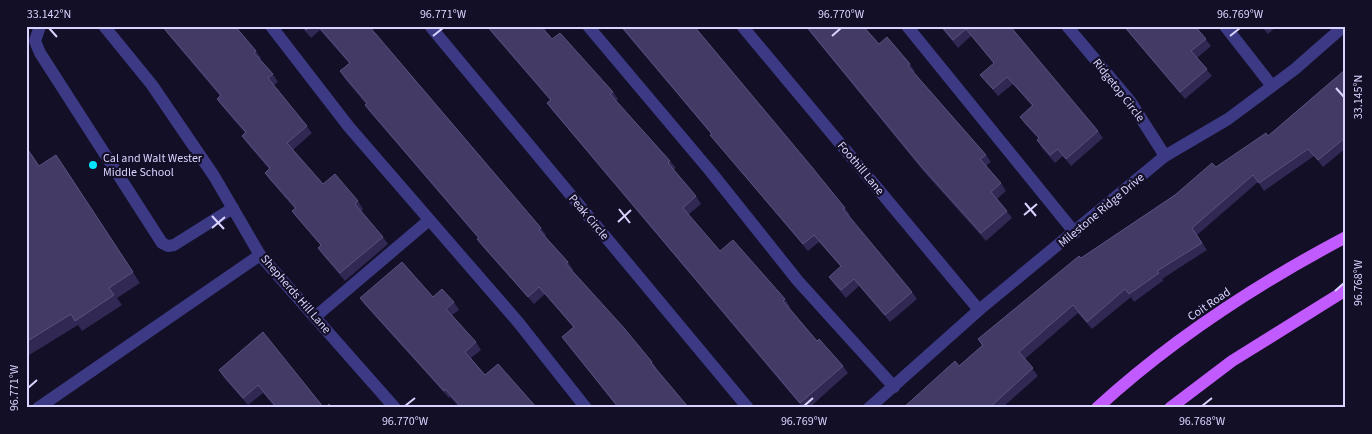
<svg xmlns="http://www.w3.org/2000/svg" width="1372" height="434" font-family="'Source Sans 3',sans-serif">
	<rect width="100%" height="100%" fill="#130f26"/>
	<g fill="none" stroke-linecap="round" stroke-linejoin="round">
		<g stroke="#3d3a85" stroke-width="12">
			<path d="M40 26 35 41 40 53 162 243 168 246 174 245 233 208"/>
			<path d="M104 26 152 85 214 176 260 255 395 408"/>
			<path d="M271 26 349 127 518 322 586 408"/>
			<path d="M430 26 748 408"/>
			<path d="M588 26 711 172 798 281 894 387"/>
			<path d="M742 26 979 310"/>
			<path d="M907 26 1075 233"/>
			<path d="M1067 26 1130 101 1165 156"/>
			<path d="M1225 26 1272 86"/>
			<path d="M315 317 428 221"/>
			<path d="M38 408 260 255"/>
			<path d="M869 408 979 310 1165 156 1228 119 1295 69 1344 26"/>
		</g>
		<g stroke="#c25bff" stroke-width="12">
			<path d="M1097 408C1171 340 1257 284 1346 237"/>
			<path d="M1170 408 1232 361 1346 290"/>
		</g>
	</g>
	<g fill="#312854">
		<path d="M162 26 256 51 261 58 260 59 273 74 278 82 274 85 312 133 293 150 323 184 358 201 363 209 361 211 383 237 388 244 345 281 323 255 318 248 321 245 297 218 292 211 295 209 270 180 265 173 269 169 247 143 242 136 245 133 222 106 217 99 220 96 167 33Z"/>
		<path d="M301 26H369L541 228 546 235 545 236 568 262 573 270 572 271 652 362 657 369V370L689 408H618L562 337 573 327 545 294 534 304 482 246 477 239 478 238 370 112 365 105 366 104 345 79 340 71 349 63 320 30 311 38Z"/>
		<path d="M486 26H541L552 39 613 92 618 99 616 101 670 161 676 168 673 170 696 196 701 204 688 215 720 251 785 299 790 307 789 308 817 341 843 366 848 373 809 408H803L552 110 547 103 550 100Z"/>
		<path d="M620 26H694L845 208 850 215 848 216 912 292 917 299 890 322 859 286 846 298 834 284 829 277 841 267 819 242 808 251 716 142 710 135 711 134Z"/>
		<path d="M805 26H863L879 44 910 64 915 72 914 73 986 155 991 162 986 166 1001 183 1006 191 997 199 1012 218 986 241 925 173Z"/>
		<path d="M940 26H1010L1098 131 1103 138 1071 166 1063 156 1055 163 1042 148 1037 140 1039 139 1025 124 1020 117 1032 106 1013 84 998 96 980 75 994 63 971 36 958 48Z"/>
		<path d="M1123 26H1195L1211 46 1197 58 1212 76 1185 99Z"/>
		<path d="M1261 26H1277L1268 34Z"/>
		<path d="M1346 69V148L1323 167 1314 156 1264 191 1258 182 1197 235 1207 250 1162 279 1164 280 1134 302 1131 297 1092 329 1078 313 1025 359 1038 376 1002 408H903L959 366 982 346 978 339 1081 258 1216 167 1268 136Z"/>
		<path d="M26 146 39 166 63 165 140 283 117 298 122 305 82 331 78 325 26 357Z"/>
		<path d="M360 298 454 302 459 310 452 315 476 342 481 350 471 358 485 375 537 408H460L450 397 449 398 365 305Z"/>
		<path d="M219 370 324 408H276L263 393 248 405 224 378Z"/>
	</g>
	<g fill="#433a66" stroke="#5a527e">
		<path d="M162 26H235L256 51 254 53 273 74 268 78 307 126 287 143 323 184 335 174 358 201 355 204 383 237 340 273 318 248 321 245 292 211 296 208 265 173 270 168 242 136 246 132 217 99 221 95Z"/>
		<path d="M303 26H310L306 30Z"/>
		<path d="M318 26H369L541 228 539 230 568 262 566 264 624 328 652 362 651 363 689 408H619L562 337 574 327 539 287 528 297 477 239 479 238 365 105 367 103 340 71 350 63Z"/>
		<path d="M487 26H541L552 39 560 33 613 92 610 94 670 161 668 163 696 196 683 208 720 251 733 240 785 299 783 301 817 341 819 339 843 366 800 403 547 103 551 100Z"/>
		<path d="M621 26H694L811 166 845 208 843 209 912 292 885 315 854 279 841 290 829 277 841 266 814 235 803 244 710 135 712 134Z"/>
		<path d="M806 26H863L879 44 887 37 910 64 908 66 986 155 980 159 1001 183 991 192 1007 211 981 233 920 165Z"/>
		<path d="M941 26H1010L1098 131 1066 159 1058 149 1050 155 1037 140 1039 138 1020 117 1033 105 1007 77 993 89 980 75 994 63 966 29 953 40Z"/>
		<path d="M1124 26H1195L1206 39 1191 51 1207 69 1180 92Z"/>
		<path d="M1346 69V137L1318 160 1308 149 1259 183 1253 175 1192 228 1202 243 1157 271 1159 273 1129 294 1125 289 1087 322 1073 305 1019 352 1033 368 989 408H903L955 361 959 366 983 345 978 339 1079 256 1081 258 1175 195 1212 163 1216 167 1266 133 1268 136Z"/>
		<path d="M26 147 39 166 56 155 133 272 109 288 114 295 75 321 71 314 26 342Z"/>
		<path d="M402 262 433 297 442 289 454 302 446 309 476 342 465 352 485 375 498 364 537 408H462L445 389 444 391 360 298Z"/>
		<path d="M263 332 324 408H277L258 385 243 398 219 370Z"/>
		<path d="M329 404 332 408H325Z"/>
	</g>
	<path fill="none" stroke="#d9d4ff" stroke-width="2" d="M49 28 57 37M433 36 443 28M832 36 841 28M1230 36 1240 28M1336 88 1344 97M1025 203 1036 216M619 209 630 223M1024 215 1037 204M212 216 224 229M618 222 631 210M212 228 225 217M1335 291 1344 283M28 388 37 380M405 406 415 398M804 406 813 398M1202 406 1212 398"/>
	<circle fill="#00e5ff" stroke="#130f26" stroke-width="2" cx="93" cy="165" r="5"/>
	<g text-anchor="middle" stroke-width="4.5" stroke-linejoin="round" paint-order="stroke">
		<g font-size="12" fill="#d9d4ff" stroke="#130f26">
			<text transform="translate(1119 90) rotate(52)" y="4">Ridgetop Circle</text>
			<text transform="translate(861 168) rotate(50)" y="4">Foothill Lane</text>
			<text transform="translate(1101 210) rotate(-40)" y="4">Milestone Ridge Drive</text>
			<text transform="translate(589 217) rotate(50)" y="4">Peak Circle</text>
			<text transform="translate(296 294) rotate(49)" y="4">Shepherds Hill Lane</text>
			<text transform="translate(1209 304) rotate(-34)" y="4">Coit Road</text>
		</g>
		<g font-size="12" fill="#d9d4ff" stroke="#130f26" text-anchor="start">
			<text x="103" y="162">Cal and Walt Wester<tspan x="103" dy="14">Middle School</tspan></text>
		</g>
	</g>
	<rect width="1372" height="434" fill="none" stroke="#130f26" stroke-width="55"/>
	<rect x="28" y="28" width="1316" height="378" fill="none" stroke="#d9d4ff" stroke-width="2"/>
	<g font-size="12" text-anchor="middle" fill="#d9d4ff">
		<text x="49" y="18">33.142°N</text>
		<text x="443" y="18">96.771°W</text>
		<text x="841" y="18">96.770°W</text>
		<text x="1240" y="18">96.769°W</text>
		<text transform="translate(1358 97) rotate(-90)" y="4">33.145°N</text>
		<text transform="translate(1358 283) rotate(-90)" y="4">96.768°W</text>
		<text transform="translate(14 388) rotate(-90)" y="4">96.771°W</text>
		<text x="405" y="425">96.770°W</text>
		<text x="804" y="425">96.769°W</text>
		<text x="1202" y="425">96.768°W</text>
	</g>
</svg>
